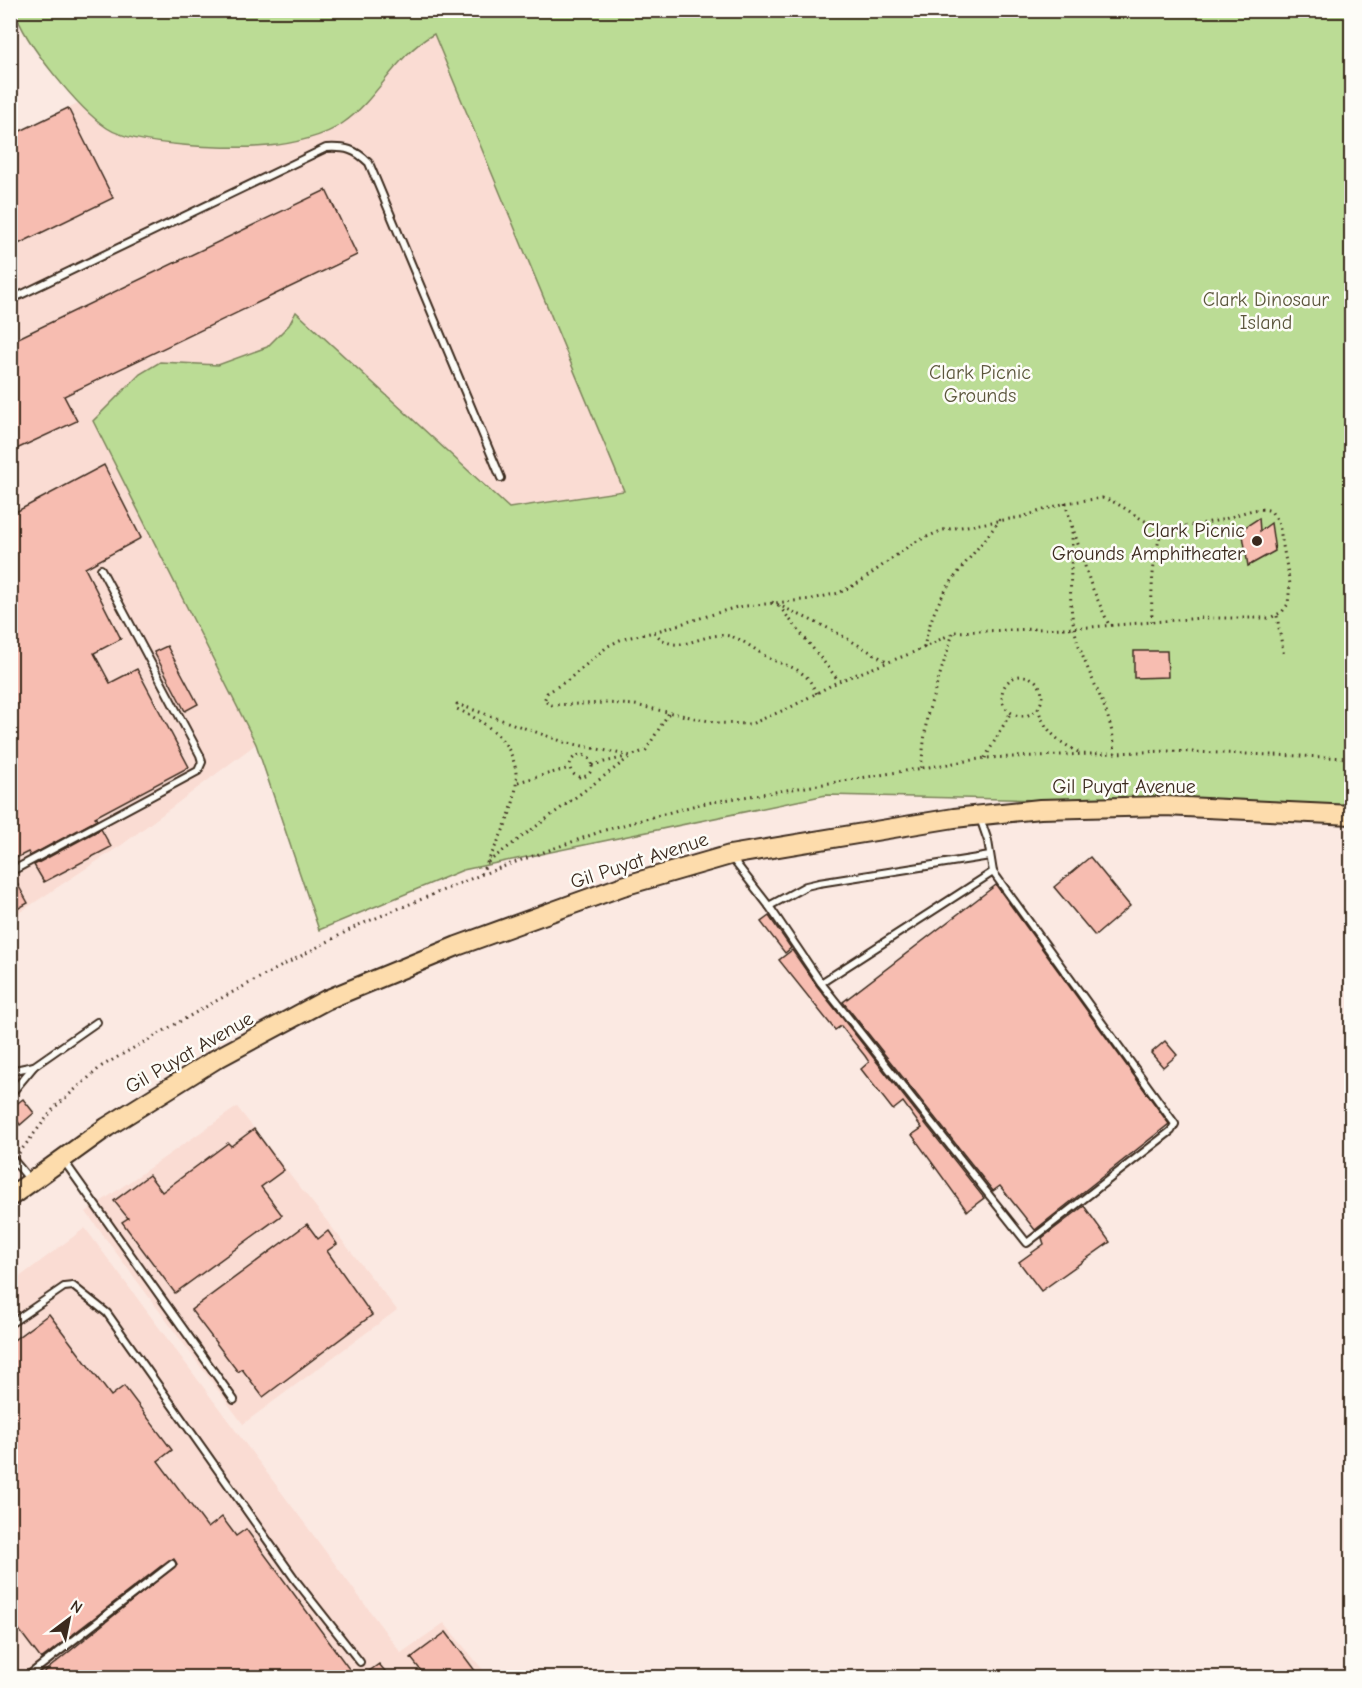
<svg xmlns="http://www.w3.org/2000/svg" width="1362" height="1688" font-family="'Comic Neue',sans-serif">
	<rect width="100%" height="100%" fill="#fbe9e2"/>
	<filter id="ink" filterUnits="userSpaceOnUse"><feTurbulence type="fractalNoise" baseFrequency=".0167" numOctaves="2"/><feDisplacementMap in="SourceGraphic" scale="12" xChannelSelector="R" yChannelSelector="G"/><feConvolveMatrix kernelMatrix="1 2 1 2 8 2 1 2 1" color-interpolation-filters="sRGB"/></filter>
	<g filter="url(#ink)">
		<g fill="#fadcd3">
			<path d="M434 33 624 491 509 508 296 313 289 325 267 347 218 365 160 362 93 421 256 744 123 844 11 918 10 135 80 102 108 129 249 146H271L320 133 360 107 411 48Z"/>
			<path d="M237 1107 397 1310 243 1424 86 1212Z"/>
			<path d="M85 1228 401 1653 444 1623 489 1677H11L10 1284Z"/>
		</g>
		<path fill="#bbdc95" stroke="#7b835a" stroke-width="1.5" d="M15 11H1351V807L826 795 463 870 319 930 256 744 93 421 140 374 160 362 218 365 267 347 289 325 296 312 509 508 624 491 434 34C395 55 379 98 343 123 326 136 291 144 269 146 234 149 135 147 107 128 79 109 24 43 15 11Z"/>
		<g fill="#f7bdb1" stroke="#3b2a1e" stroke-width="1.5">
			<path d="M68 108 113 198 10 248V136Z"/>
			<path d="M326 190 357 255 64 396 77 421 10 452V342Z"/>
			<path d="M104 465 141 538 85 568 121 639 94 653 110 683 137 669 189 767 95 817 97 820 30 856 28 852 10 861V515Z"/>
			<path d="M1259 518 1260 531 1271 523 1275 551 1248 566 1242 529Z"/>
			<path d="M167 646 198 704 185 711 154 652Z"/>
			<path d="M1134 651H1167L1168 677 1134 678Z"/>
			<path d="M101 829 111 847 44 882 34 865Z"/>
			<path d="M1090 857 1130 906 1095 936 1054 887Z"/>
			<path d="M13 876 28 903 10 913V877Z"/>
			<path d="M996 885 1169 1124 1035 1230 1000 1186 993 1191 843 1002Z"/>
			<path d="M769 916 791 948 785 953 761 922Z"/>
			<path d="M792 950 817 986 984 1198 967 1211 912 1135 922 1128 903 1102 893 1110 861 1069 869 1062 865 1056 841 1026 835 1030 779 960Z"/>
			<path d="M1165 1041 1177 1055 1163 1067 1151 1053Z"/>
			<path d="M23 1099 34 1113 20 1125 10 1109Z"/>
			<path d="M254 1129 284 1170 261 1187 282 1215 175 1293 122 1222 128 1218 114 1201 149 1175 162 1192 228 1143 231 1146Z"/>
			<path d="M1084 1206 1110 1242 1041 1291 1019 1262 1044 1244 1042 1238Z"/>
			<path d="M307 1224 318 1239 328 1231 337 1244 327 1251 372 1315 263 1397 242 1369 238 1372 191 1310Z"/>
			<path d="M49 1314 111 1396 124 1386 172 1450 158 1461 208 1528 222 1517 236 1536 246 1529 355 1677H38L177 1564 174 1559 169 1560 41 1659 10 1618V1343Z"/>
			<path d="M446 1632 476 1672 468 1677H426L411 1658Z"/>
			<path d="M379 1664 390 1677H361Z"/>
		</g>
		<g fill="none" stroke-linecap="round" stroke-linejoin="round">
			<g stroke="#3b2a1e" stroke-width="10">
				<g id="lane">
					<path d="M10 300 326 148C346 147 355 149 369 163L501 478"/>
					<path d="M980 818 988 841 993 872"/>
					<path d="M731 857 769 906 821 983 993 872 1175 1124 1171 1131 1027 1243 821 983"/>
					<path d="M10 872 198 771 202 762 200 755 101 569"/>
					<path d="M769 906 806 886 819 883 990 856"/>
					<path d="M10 1071 34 1066"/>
					<path d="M10 1095 34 1066 97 1022"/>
					<path d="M10 1156 31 1181"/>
					<path d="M64 1161 234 1400"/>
					<path d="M10 1324 64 1287 73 1286 107 1313 297 1582 360 1662"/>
					<path d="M25 1678 172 1564"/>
				</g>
			</g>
			<g stroke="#3b2a1e" stroke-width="22">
				<path id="primary" d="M10 1197 107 1127 216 1059 326 1000 457 946 623 886 730 855 954 818 1040 809 1165 806 1352 815"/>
			</g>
			<g stroke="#3b2a1e" stroke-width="3" stroke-dasharray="1.5 4.5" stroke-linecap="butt">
				<path d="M1102 498C1125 503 1142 526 1165 527 1183 528 1204 523 1221 520 1237 516 1256 505 1271 511L1279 524 1290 584 1288 604 1282 612 1270 618H1201L1091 627 955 632 917 651 839 681 791 707 751 724 718 723 635 705 607 703 552 705 544 701 547 693 568 680 608 646 622 639 654 632 737 607 812 599 839 593 860 582 913 543 943 530 1022 517 1065 503Z"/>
				<path d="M1065 503 1091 585 1109 625"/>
				<path d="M1072 526C1073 559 1067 594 1074 627 1083 672 1112 705 1115 753"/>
				<path d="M772 602 832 630 888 662"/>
				<path d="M779 606 839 681"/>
				<path d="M1277 616 1284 657"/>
				<path d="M1152 622C1151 589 1152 559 1163 527"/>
				<path d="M654 632C676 657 694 636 722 635 740 635 756 652 771 659 783 665 794 666 804 675 810 679 813 687 817 694"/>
				<path d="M924 648C935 587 967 566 1001 518"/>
				<circle cx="1022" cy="696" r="20"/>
				<path d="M1038 708C1044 731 1060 743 1080 753"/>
				<circle cx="581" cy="766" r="11"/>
				<path d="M985 758 1011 712"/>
				<path d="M592 765 626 757"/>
				<path d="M921 768 927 716 953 633"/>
				<path d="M518 782 570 768"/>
				<path d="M488 862 630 757"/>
				<path d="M481 874C517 807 547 749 457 709V704L564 742 631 756 646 750 670 711"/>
				<path d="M19 1153 55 1107 102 1066 216 1001 359 925 480 875 605 830 700 804 985 758 1167 751 1352 758"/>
			</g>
			<use href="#lane" stroke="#fdfcf7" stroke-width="6"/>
			<use href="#primary" stroke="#fddcac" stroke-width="18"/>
		</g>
	</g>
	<circle fill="#3b2a1e" stroke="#fdfcf7" stroke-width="2" cx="1257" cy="541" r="6"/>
	<g text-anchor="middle" stroke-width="5" stroke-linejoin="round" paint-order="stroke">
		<g font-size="20" fill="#5b563c" stroke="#fdfcf7">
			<text x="1266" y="306">Clark Dinosaur<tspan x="1266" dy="23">Island</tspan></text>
			<text x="980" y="379">Clark Picnic<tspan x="980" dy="23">Grounds</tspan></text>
		</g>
		<g font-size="20" fill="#3b2a1e" stroke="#fdfcf7" text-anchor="end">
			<text x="1245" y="537">Clark Picnic<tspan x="1245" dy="23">Grounds Amphitheater</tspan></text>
		</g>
		<g font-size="20" fill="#3b2a1e" stroke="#fdfcf7">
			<text x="1124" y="793">Gil Puyat Avenue</text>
			<text transform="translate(639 860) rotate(-18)" y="7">Gil Puyat Avenue</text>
			<text transform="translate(189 1052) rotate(-30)" y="7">Gil Puyat Avenue</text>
		</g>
	</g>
	<rect width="1362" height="1688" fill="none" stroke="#fdfcf7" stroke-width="36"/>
	<rect x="18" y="18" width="1326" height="1652" fill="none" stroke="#3b2a1e" stroke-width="2" filter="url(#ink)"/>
	<g transform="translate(69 1619) rotate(32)" stroke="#fdfcf7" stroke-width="4.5" paint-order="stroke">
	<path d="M0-4.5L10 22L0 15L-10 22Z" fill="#3b2a1e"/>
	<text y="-9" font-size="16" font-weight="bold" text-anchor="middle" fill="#3b2a1e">N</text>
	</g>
</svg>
